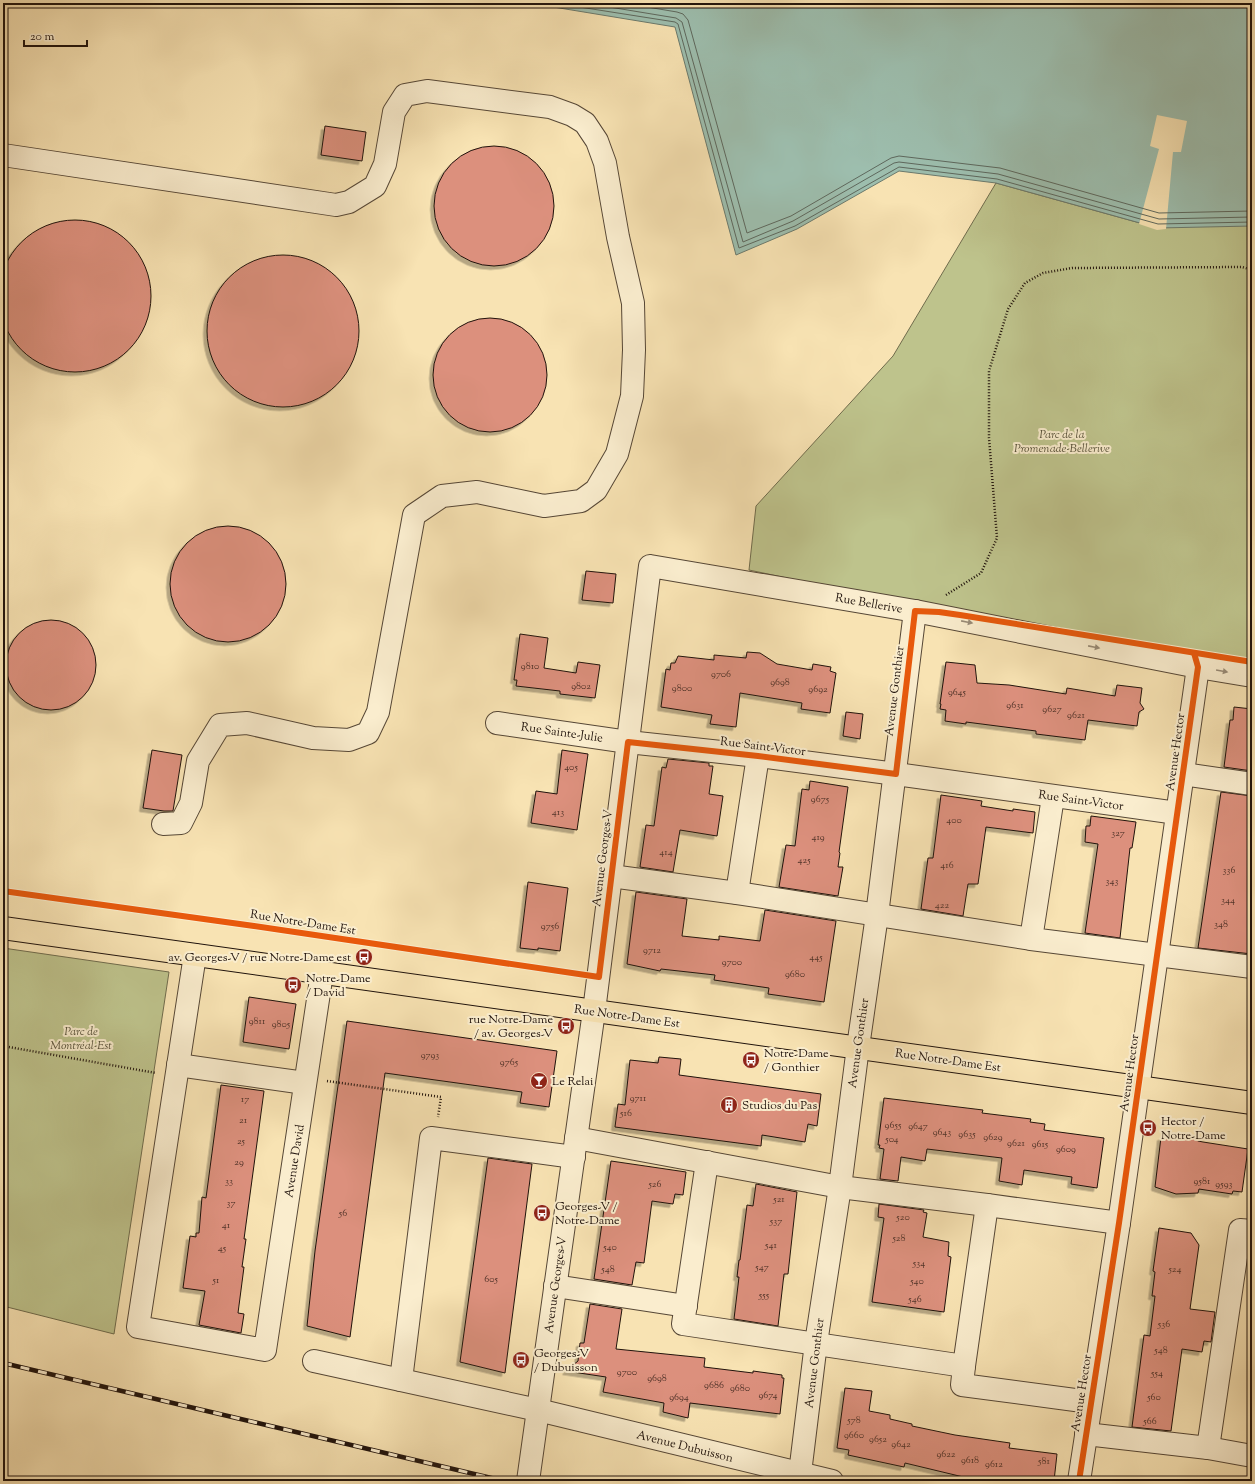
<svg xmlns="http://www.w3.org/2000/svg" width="1255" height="1484" font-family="'Sorts Mill Goudy',serif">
	<defs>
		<filter id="shadow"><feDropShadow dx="-3.5" dy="3.5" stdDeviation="0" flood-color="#0004"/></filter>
	</defs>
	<rect width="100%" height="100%" fill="#f8e3b3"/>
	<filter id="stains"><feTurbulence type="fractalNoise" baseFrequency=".005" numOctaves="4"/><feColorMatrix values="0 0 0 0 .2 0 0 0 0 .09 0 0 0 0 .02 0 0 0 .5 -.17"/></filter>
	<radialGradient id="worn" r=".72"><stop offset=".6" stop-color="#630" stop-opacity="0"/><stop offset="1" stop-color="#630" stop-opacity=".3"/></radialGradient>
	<g fill="#bec38c" stroke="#6f6b4c">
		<path d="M996 183 1158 228 1252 218V670L924 607 749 570 756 506 893 356Z"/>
		<path d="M3 948 169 972 114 1334 3 1306Z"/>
	</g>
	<path fill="#9dbeae" stroke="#6b7a6d" d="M529 3H1252V226L1158 228 996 183 899 171 797 229 736 255 675 27Z"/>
	<path fill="#f8e3b3" d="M1157 115 1187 121 1181 152H1173L1166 229 1157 230 1139 224 1159 149 1150 146Z"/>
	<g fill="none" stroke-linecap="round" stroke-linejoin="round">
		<g stroke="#5e685d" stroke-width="1">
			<path d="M554 3 675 22 678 24 739 248 795 226 899 167 997 179 1158 224 1252 222"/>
			<path d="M585 3 676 18 682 22 743 242 793 221 894 163 899 162 998 174 1159 219 1252 217"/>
			<path d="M623 3 677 12 683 14 688 20 747 233 791 216 891 158 899 156 1000 168 1159 213 1252 211"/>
		</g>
	</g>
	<g fill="#dc907d" stroke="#20130c" filter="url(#shadow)">
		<path d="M325 126 366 132 362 161 321 155Z"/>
		<circle cx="494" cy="206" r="60"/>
		<circle cx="75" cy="296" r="76"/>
		<circle cx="283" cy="331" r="76"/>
		<circle cx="490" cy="375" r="57"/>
		<circle cx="228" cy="584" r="58"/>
		<path d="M586 571 616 574 613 603 582 600Z"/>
		<circle cx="51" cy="665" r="45"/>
		<path d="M520 634 548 638 544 668 576 673 578 662 600 665 595 698 560 694V691L516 686 517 680H514Z"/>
		<path d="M747 652 760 653 777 664 812 670 813 664 831 667 830 671 836 673 830 713 801 709 802 703 740 693 736 727 710 724 712 715 661 707 666 669 670 670 671 663H675L678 656 714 660V655L746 658Z"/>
		<path d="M946 662 975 665 977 683 1009 685 1066 694 1067 688 1115 696 1117 685 1142 688 1140 703 1144 709 1139 712 1137 726 1088 720 1085 740 1036 734V731L966 722V724L945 721 946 710 940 709 941 704H940Z"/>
		<path d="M1234 707 1252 709V771L1224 767 1230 720H1233Z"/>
		<path d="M846 712 863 714 860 739 843 736Z"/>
		<path d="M152 750 182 755 173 811H164L143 808Z"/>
		<path d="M562 750 588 754 577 830 531 823 536 791 557 794Z"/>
		<path d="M668 759 709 763V766H713L709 794 723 796 717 836 680 830 673 872 640 867 646 825 654 826 662 767 666 768Z"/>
		<path d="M810 781 848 787 839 852 840 853 838 867H843L838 896 779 887 786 845 795 846 802 789 809 790Z"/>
		<path d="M1221 792 1252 796V870L1249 893 1252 894V906L1248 940H1252V954L1198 948Z"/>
		<path d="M941 795 982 801 981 806 1013 811V809L1035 812 1033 833 986 827 978 884H968L963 916 921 909 928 858H933Z"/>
		<path d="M1091 816 1136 822 1132 848H1130L1120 938 1085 933 1098 844 1085 842 1086 826H1090Z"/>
		<path d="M528 882 568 888 560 951 538 948V950L520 948Z"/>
		<path d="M636 892 687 899 682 936 719 940V936L760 941 765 910 836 921 824 1002 768 994 769 988 714 980 715 975 661 969 660 971 627 964Z"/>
		<path d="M249 997 296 1004 289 1049 243 1042Z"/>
		<path d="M347 1021 557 1051 549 1107 520 1103 522 1092 385 1073 350 1337 307 1326 315 1251Z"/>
		<path d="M659 1057 681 1059 679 1075 821 1094 817 1126 808 1124 805 1142 762 1135 761 1146 615 1127 618 1104 625 1105 630 1060 658 1063Z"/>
		<path d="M221 1085 264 1091 244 1239H246L242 1267H244L238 1313 244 1314 241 1333 199 1325 205 1291 183 1288 190 1236 196 1237V1233H199L202 1197 206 1198Z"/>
		<path d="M884 1098 983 1110 982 1113 1031 1119 1030 1122 1045 1124 1044 1130 1104 1138 1097 1188 1071 1184 1072 1177 1024 1170 1022 1185 999 1181 1002 1158 927 1149 925 1161 901 1157 898 1181 880 1179 884 1149 879 1148 880 1145H878Z"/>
		<path d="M1178 1135 1191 1136 1198 1141 1203 1142 1248 1149 1242 1192 1233 1191 1232 1194 1199 1189 1198 1193 1176 1194 1155 1187 1161 1137H1169Z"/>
		<path d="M488 1158 532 1164 505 1373 460 1362Z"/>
		<path d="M611 1161 686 1172 683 1195 675 1194 673 1204 652 1201 644 1263 636 1262 632 1285 594 1279Z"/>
		<path d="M756 1184 797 1192 788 1274H784L778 1326 734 1319 739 1277H737L739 1260H740L747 1205 753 1206Z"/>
		<path d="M879 1204 924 1210 923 1212 927 1213 923 1237 949 1242 948 1256 951 1257 944 1312 872 1302 884 1218 878 1217Z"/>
		<path d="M1159 1228 1191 1233 1199 1245 1190 1309 1215 1312 1211 1342 1204 1341 1202 1352 1182 1349 1171 1431 1132 1427 1144 1335 1150 1336 1155 1296H1152L1155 1272 1153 1271Z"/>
		<path d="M590 1304 622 1309 616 1349 705 1358 704 1367 753 1373V1371L782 1375V1378H784L780 1414 690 1403 688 1418 663 1412 664 1403 603 1392 606 1377 566 1371 578 1361 580 1343H584Z"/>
		<path d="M845 1388 872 1391 869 1411 890 1415V1419L912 1424V1426L955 1435 1010 1443 1009 1448 1057 1454 1054 1481H980L905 1463 904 1467 848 1455 849 1450 837 1448Z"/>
	</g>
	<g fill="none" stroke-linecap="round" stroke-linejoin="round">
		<g stroke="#564736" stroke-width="24">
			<g id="minor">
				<path d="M3 155 336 205 349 202 375 186 385 164 394 112 405 95 427 91 550 107 572 115 585 123 597 141 605 163 618 237 633 303 634 350 632 396 617 454 596 490 581 501 544 506 477 492 442 496 414 515 378 712 368 733 349 740 313 738 247 723 220 725 198 761 191 803 181 823 163 824"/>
				<path d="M497 723 628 742 758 756 896 774 1177 813"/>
				<path d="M1183 774 1252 784"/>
				<path d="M1053 797 1031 939 1252 967"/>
				<path d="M611 876 737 893 1031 939"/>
				<path d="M737 893 758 756"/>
				<path d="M195 955 138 1327 265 1350 322 973"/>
				<path d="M178 1065 305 1083"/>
				<path d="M576 1138 840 1187 987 1205 1119 1223"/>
				<path d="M707 1162 683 1324 964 1366 987 1205"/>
				<path d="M555 1286 686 1306"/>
				<path d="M314 1361 538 1410 832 1481"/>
				<path d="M964 1366 962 1385 1090 1402"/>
				<path d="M401 1380 431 1138 574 1157"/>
				<path d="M1086 1434 1208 1448 1240 1230 1252 1231"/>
				<path d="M1208 1448 1252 1456"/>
				<path d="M800 1473 816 1343 840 1187 858 1047 877 915 915 611"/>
				<path d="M528 1481 594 1011 650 566 915 611 1198 667 1252 676"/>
				<path d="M1079 1481 1119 1223 1198 667"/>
			</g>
		</g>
		<g stroke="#20130c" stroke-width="24">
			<path id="major" d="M3 928 1252 1103"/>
		</g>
		<g stroke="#20130c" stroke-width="2.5" stroke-dasharray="1 2" stroke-linecap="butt">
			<path d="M946 595 981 573 997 538 989 438V371L1008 309 1025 283 1043 273 1072 268 1242 267 1252 270"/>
			<path d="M3 1046 156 1073"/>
			<path d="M327 1081 441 1097 438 1117"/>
		</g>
		<use href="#minor" stroke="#faedce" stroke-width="22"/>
		<use href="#major" stroke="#f8e3b3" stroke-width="22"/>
		<g stroke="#20130c" stroke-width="4.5">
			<path id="rail" d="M3 1363 504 1481"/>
		</g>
		<use href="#rail" stroke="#faedce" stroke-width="3" stroke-dasharray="9" stroke-linecap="butt"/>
		<g stroke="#faedce" stroke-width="8">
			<g id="cycleway">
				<path d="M3 891 254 926 599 977 628 742 758 756 896 774 915 611 939 612 960 615 1252 662"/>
				<path d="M1079 1481 1119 1223 1198 667 1194 653"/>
			</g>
		</g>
		<use href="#cycleway" stroke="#e8590c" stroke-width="6"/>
	</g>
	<defs><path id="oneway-solid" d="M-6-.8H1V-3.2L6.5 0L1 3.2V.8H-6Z"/></defs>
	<g fill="#988b77">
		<use href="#oneway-solid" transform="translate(967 622) rotate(11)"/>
		<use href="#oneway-solid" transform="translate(1094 647) rotate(11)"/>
		<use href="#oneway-solid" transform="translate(1222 671) rotate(10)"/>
	</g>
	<defs>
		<g id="bus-disc" transform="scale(0.9)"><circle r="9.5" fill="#8f2418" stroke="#faedce"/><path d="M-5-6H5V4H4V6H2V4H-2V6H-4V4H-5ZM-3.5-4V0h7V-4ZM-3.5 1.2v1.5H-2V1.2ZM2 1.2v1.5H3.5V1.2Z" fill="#fff"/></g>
		<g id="bar-disc" transform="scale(0.9)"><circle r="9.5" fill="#8f2418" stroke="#faedce"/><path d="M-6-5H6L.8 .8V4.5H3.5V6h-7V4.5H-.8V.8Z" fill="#fff"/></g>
		<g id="building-disc" transform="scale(0.9)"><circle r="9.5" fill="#8f2418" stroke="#faedce"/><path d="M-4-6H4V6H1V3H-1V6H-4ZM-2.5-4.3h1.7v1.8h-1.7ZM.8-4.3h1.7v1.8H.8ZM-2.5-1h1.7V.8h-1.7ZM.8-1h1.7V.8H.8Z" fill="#fff"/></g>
	</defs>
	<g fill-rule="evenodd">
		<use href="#bus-disc" x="364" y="957"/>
		<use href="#bus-disc" x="293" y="985"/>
		<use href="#bus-disc" x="566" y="1026"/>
		<use href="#bus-disc" x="751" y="1060"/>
		<use href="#bar-disc" x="539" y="1081"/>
		<use href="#building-disc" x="729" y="1105"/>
		<use href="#bus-disc" x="1148" y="1128"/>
		<use href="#bus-disc" x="542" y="1213"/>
		<use href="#bus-disc" x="521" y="1360"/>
	</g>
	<g text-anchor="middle" stroke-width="4" stroke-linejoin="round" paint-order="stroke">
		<g font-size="10" fill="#4f3228">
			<text x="530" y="669">9810</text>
			<text x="721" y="677">9706</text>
			<text x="780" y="685">9698</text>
			<text x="581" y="689">9802</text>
			<text x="682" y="691">9800</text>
			<text x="818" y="692">9692</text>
			<text x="957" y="695">9645</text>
			<text x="1015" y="708">9631</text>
			<text x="1052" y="712">9627</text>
			<text x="1076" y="718">9621</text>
			<text x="571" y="770">405</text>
			<text x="820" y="802">9675</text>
			<text x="558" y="815">413</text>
			<text x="954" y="823">400</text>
			<text x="1118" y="836">327</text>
			<text x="818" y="840">419</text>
			<text x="666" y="855">414</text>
			<text x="804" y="863">425</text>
			<text x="947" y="868">416</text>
			<text x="1229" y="873">336</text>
			<text x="1112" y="884">343</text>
			<text x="1228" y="903">344</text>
			<text x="942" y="908">422</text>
			<text x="1221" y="927">348</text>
			<text x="550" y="929">9756</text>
			<text x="652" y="953">9712</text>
			<text x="816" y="960">445</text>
			<text x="732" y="965">9700</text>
			<text x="795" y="977">9680</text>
			<text x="257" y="1024">9811</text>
			<text x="281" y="1027">9805</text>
			<text x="430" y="1058">9793</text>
			<text x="509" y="1065">9765</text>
			<text x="638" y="1101">9711</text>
			<text x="245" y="1102">17</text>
			<text x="626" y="1116">516</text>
			<text x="243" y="1123">21</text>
			<text x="893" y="1128">9655</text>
			<text x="918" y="1129">9647</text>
			<text x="942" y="1135">9643</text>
			<text x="967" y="1137">9635</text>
			<text x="993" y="1140">9629</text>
			<text x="892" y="1142">504</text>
			<text x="241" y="1144">25</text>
			<text x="1016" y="1146">9621</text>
			<text x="1040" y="1147">9615</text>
			<text x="1066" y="1152">9609</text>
			<text x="239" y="1165">29</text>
			<text x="229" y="1184">33</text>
			<text x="1202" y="1184">9581</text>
			<text x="655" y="1187">526</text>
			<text x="1224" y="1187">9593</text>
			<text x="779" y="1202">521</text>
			<text x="231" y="1206">37</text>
			<text x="343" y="1216">56</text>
			<text x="903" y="1220">520</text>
			<text x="776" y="1224">537</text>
			<text x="226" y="1228">41</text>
			<text x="899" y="1241">528</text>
			<text x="771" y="1248">541</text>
			<text x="610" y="1250">540</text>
			<text x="222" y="1251">45</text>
			<text x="919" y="1266">534</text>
			<text x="762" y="1270">547</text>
			<text x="608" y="1272">548</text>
			<text x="1175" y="1272">524</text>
			<text x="491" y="1282">605</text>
			<text x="216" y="1283">51</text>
			<text x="917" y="1284">540</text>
			<text x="764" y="1298">555</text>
			<text x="915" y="1302">546</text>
			<text x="1164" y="1327">536</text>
			<text x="1161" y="1353">548</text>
			<text x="627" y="1375">9700</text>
			<text x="1157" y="1376">554</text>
			<text x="657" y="1381">9698</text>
			<text x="714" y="1388">9686</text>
			<text x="740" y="1391">9680</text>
			<text x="768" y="1398">9674</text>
			<text x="679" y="1400">9694</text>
			<text x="1154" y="1400">560</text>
			<text x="854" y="1423">578</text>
			<text x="1150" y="1424">566</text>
			<text x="854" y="1438">9660</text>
			<text x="878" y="1442">9652</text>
			<text x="901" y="1447">9642</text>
			<text x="946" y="1457">9622</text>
			<text x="970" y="1463">9618</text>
			<text x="1044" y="1464">581</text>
			<text x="994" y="1467">9612</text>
		</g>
		<g font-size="12" font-style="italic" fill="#575139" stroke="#faedce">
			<text x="1062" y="438">Parc de la<tspan x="1062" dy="14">Promenade-Bellerive</tspan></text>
			<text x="81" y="1035">Parc de<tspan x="81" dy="14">Montréal-Est</tspan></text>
		</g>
		<g font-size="12" fill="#20130c" stroke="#faedce">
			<text transform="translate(869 603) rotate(10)" y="4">Rue Bellerive</text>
			<text transform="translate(894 691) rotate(-83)" y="4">Avenue Gonthier</text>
			<text transform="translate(562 732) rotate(8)" y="4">Rue Sainte-Julie</text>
			<text transform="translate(763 746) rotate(7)" y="4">Rue Saint-Victor</text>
			<text transform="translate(1175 752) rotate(-82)" y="4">Avenue Hector</text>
			<text transform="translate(1081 800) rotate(8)" y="4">Rue Saint-Victor</text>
			<text transform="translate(602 858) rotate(-83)" y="4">Avenue Georges-V</text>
			<text transform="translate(303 922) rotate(9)" y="4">Rue Notre-Dame Est</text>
			<text transform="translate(627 1016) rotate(8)" y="4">Rue Notre-Dame Est</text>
			<text transform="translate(858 1043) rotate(-82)" y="4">Avenue Gonthier</text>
			<text transform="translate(948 1060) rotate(8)" y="4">Rue Notre-Dame Est</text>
			<text transform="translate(1129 1073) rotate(-82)" y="4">Avenue Hector</text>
			<text transform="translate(294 1161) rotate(-81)" y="4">Avenue David</text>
			<text transform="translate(555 1285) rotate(-82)" y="4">Avenue Georges-V</text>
			<text transform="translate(814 1363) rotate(-83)" y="4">Avenue Gonthier</text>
			<text transform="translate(1081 1393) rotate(-81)" y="4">Avenue Hector</text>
			<text transform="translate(685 1446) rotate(14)" y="4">Avenue Dubuisson</text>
		</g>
		<g font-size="12" fill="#20130c" stroke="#faedce" text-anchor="start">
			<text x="351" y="961" text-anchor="end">av. Georges-V / rue Notre-Dame est</text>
			<text x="306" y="982">Notre-Dame<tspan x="306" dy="14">/ David</tspan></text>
			<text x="553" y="1023" text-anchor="end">rue Notre-Dame<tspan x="553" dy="14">/ av. Georges-V</tspan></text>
			<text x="764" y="1057">Notre-Dame<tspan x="764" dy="14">/ Gonthier</tspan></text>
			<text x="552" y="1085">Le Relai</text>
			<text x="742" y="1109">Studios du Pas</text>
			<text x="1161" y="1125">Hector /<tspan x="1161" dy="14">Notre-Dame</tspan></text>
			<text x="555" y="1210">Georges-V /<tspan x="555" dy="14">Notre-Dame</tspan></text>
			<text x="534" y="1357">Georges-V<tspan x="534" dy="14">/ Dubuisson</tspan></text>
		</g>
	</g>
	<rect width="1255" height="1484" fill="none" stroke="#f8e3b3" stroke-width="16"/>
	<rect x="4" y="4" width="1247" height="1476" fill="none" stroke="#20130c" stroke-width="2"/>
	<rect x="8" y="8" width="1239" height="1468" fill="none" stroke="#20130c"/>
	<path d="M24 40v6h63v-6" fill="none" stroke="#20130c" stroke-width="2"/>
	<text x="30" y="40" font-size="12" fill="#20130c" stroke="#faedce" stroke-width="3" paint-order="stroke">20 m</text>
	<rect width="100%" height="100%" filter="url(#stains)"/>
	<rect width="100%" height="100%" fill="url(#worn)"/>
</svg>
